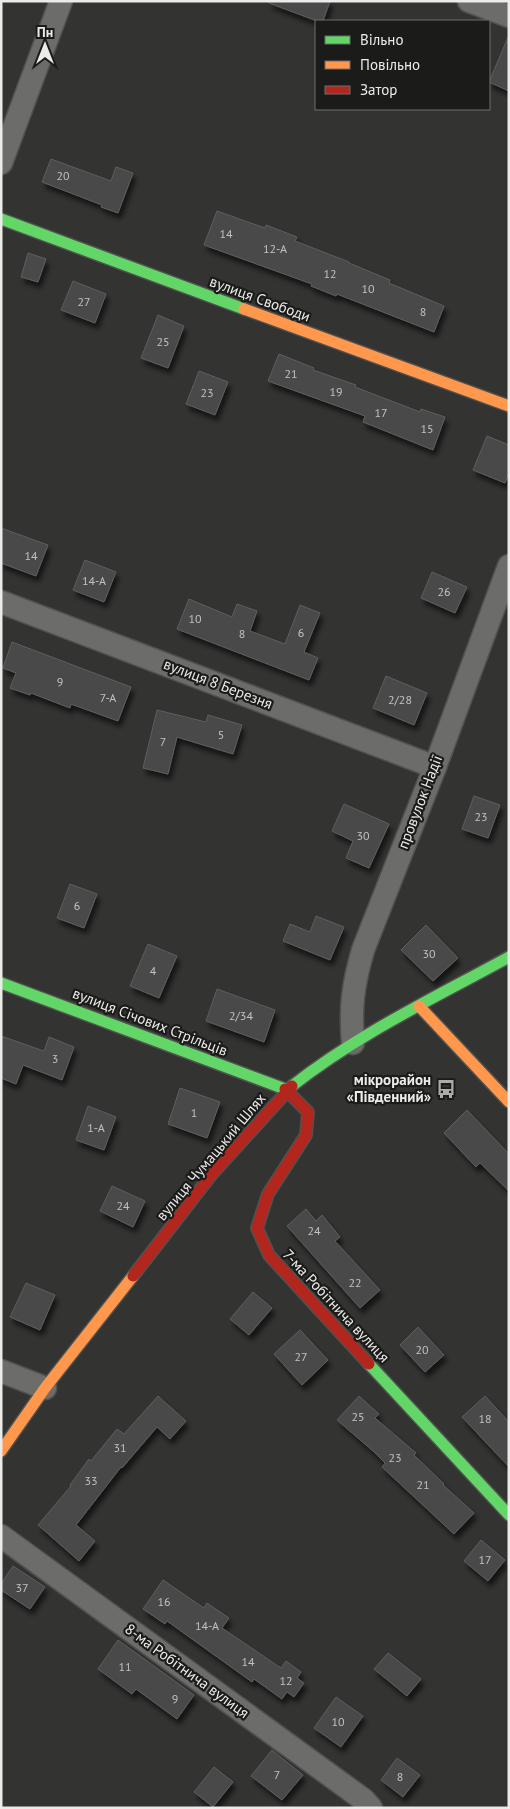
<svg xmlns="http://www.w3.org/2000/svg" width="510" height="1809" font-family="'PT Sans',sans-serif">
	<defs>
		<filter id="shadow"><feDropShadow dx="3" dy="5.5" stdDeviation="2.5" flood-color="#0009"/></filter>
	</defs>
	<rect width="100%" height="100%" fill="#333332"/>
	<g fill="#484848" stroke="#5f5e5f" filter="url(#shadow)">
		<path d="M269 1H330L323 21H317L269 3Z"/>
		<path d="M509 35V91L489 82Z"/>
		<path d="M51 159 111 181 116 167 133 173 118 213 101 207 102 205 42 182Z"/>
		<path d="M217 211 265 228 266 225 297 237 295 241 349 262V263L390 280 389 283 444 306 434 332 337 294 336 296 311 286 312 284 204 245Z"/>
		<path d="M28 253 46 259 38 282 21 277Z"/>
		<path d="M73 281 106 294 95 323 61 310Z"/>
		<path d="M158 315 184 326 168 368 141 358Z"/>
		<path d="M279 354 314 368 313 370 356 385 355 387 420 412 421 409 445 417 433 450 363 422 365 416 268 381Z"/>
		<path d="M199 371 228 382 215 415 186 404Z"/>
		<path d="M487 436 509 445V473L505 483 473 470Z"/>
		<path d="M1 528 48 545 36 576 1 563Z"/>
		<path d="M85 560 116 572 104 602 73 590Z"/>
		<path d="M432 572 467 587 455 613 421 598Z"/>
		<path d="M189 599 232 617 237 604 257 611 250 631 285 644 300 605 320 613 304 652 318 658 309 680 177 629Z"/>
		<path d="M12 642 131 687 118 721 71 704 70 708 31 693 30 695 10 688 16 673 3 668Z"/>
		<path d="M386 676 427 693 414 725 373 708Z"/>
		<path d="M157 710 206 722 208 715 242 725 233 754 177 737 168 774 143 768Z"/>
		<path d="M474 796 500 805 488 838 462 829Z"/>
		<path d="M344 804 389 824 369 868 346 858 353 841 332 831Z"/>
		<path d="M70 884 97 894 84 928 57 918Z"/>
		<path d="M316 916 344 927 330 960 283 941 290 924 310 932Z"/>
		<path d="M426 925 458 958 433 981 401 950Z"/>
		<path d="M148 944 177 956 159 998 130 986Z"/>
		<path d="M217 989 275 1010 264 1042 206 1021Z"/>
		<path d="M1 1036 44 1051 49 1037 74 1047 62 1080 23 1065 16 1084 1 1078Z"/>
		<path d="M180 1088 220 1102 207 1138 168 1124Z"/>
		<path d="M88 1106 116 1117 104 1150 76 1140Z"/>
		<path d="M467 1110 509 1154V1191L480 1163 476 1167 444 1133Z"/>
		<path d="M112 1186 145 1201 133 1227 100 1211Z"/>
		<path d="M306 1209 316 1221 322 1215 340 1237 335 1241 380 1290 360 1308 287 1226Z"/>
		<path d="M26 1283 55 1295 40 1330 10 1317Z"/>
		<path d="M253 1292 272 1308 249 1335 230 1319Z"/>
		<path d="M418 1327 444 1355 425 1372 400 1345Z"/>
		<path d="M300 1330 328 1360 302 1385 274 1354Z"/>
		<path d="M158 1396 186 1421 170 1439 157 1427 122 1468 121 1467 76 1525 95 1541 79 1561 38 1525 71 1486 70 1485 89 1459 91 1461 117 1429 124 1434Z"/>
		<path d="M359 1396 379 1414 375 1418 416 1453 414 1455 444 1484 443 1485 474 1513 454 1534 382 1467 385 1463 373 1451 337 1420Z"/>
		<path d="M485 1396 509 1422V1467L462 1417Z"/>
		<path d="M481 1540 505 1560 488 1581 464 1561Z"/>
		<path d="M13 1566 45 1587 30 1609 1 1590V1584Z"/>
		<path d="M163 1580 204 1608 207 1603 229 1618 222 1628 281 1668 286 1661 301 1672 297 1678 304 1683 294 1697 287 1692 282 1699 254 1679 252 1682 167 1621 165 1624 143 1609Z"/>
		<path d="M118 1640 194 1695 177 1719 136 1689 132 1694 98 1669Z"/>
		<path d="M388 1653 421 1679 407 1696 374 1669Z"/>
		<path d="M336 1697 363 1716 341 1747 314 1728Z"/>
		<path d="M272 1750 303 1775 282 1800 251 1776Z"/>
		<path d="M397 1758 420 1775 403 1797 381 1780Z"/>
		<path d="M214 1767 233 1782 213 1807 194 1792Z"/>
	</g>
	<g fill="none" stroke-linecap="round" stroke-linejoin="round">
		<g stroke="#515150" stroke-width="25">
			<g id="street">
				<path d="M469 1 509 16"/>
				<path d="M1 163 61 1"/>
				<path d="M1 602 435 767"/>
				<path d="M353 1043C350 1007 353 985 363 950L435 767 509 566"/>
				<path d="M1 1371 45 1388"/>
				<path d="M1 1536 364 1800 371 1808"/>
			</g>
		</g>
		<g stroke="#515150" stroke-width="14">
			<g id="fast">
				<path d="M1 219 244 309"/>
				<path d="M1 983 285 1089"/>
				<path d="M292 1086C358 1034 436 997 509 957"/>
				<path d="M369 1364 509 1515"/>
			</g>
		</g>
		<g stroke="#515150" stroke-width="14">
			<g id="slow">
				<path d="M244 309 509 406"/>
				<path d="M419 1006 509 1102"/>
				<path d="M1 1451 45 1388 133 1276"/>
			</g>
		</g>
		<g stroke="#515150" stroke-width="14">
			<g id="jam">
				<path d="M285 1089 308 1112 306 1135 268 1194 257 1228 269 1255 369 1364"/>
				<path d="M133 1276 212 1174 292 1086"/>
			</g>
		</g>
		<use href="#street" stroke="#6c6c6b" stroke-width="22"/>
		<use href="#fast" stroke="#63d668" stroke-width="11"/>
		<use href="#slow" stroke="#ff974d" stroke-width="11"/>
		<use href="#jam" stroke="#b3261e" stroke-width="11"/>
	</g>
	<defs>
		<g id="bus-bare" transform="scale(1.5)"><path d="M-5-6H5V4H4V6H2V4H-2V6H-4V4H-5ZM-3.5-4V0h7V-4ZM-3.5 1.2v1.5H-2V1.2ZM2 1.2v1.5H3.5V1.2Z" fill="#ababaa" stroke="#1b1b1a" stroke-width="2.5" paint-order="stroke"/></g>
	</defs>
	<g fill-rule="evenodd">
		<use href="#bus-bare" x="446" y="1089"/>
	</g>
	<g text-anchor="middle" stroke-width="4.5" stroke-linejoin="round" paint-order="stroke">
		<g font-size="12" fill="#c2c2c2">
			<text x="63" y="180">20</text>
			<text x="226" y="238">14</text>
			<text x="275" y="253">12-А</text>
			<text x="330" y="278">12</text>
			<text x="368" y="293">10</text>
			<text x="84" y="306">27</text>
			<text x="423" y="316">8</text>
			<text x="163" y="346">25</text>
			<text x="291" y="378">21</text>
			<text x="336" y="396">19</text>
			<text x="207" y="397">23</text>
			<text x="381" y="417">17</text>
			<text x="427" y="433">15</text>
			<text x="31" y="560">14</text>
			<text x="94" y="585">14-А</text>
			<text x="444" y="596">26</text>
			<text x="195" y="623">10</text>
			<text x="301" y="637">6</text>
			<text x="242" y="638">8</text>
			<text x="60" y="686">9</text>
			<text x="108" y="702">7-А</text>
			<text x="400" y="704">2/28</text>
			<text x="221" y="739">5</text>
			<text x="163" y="746">7</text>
			<text x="481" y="821">23</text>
			<text x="363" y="840">30</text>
			<text x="77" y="910">6</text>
			<text x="429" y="958">30</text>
			<text x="153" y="975">4</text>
			<text x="241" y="1020">2/34</text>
			<text x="55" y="1063">3</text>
			<text x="194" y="1117">1</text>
			<text x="96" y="1132">1-А</text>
			<text x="123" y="1210">24</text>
			<text x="314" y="1235">24</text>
			<text x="355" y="1287">22</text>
			<text x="422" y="1354">20</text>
			<text x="301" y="1361">27</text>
			<text x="358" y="1421">25</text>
			<text x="485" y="1423">18</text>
			<text x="120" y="1452">31</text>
			<text x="395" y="1462">23</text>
			<text x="91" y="1485">33</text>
			<text x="423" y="1489">21</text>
			<text x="485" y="1564">17</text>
			<text x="22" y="1592">37</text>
			<text x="164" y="1606">16</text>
			<text x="207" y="1630">14-А</text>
			<text x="248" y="1666">14</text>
			<text x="125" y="1671">11</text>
			<text x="286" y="1685">12</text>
			<text x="175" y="1703">9</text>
			<text x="338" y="1726">10</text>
			<text x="277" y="1779">7</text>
			<text x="400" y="1781">8</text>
		</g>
		<g font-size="15" fill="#ebebea" stroke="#1b1b1a">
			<text transform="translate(260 299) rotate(20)" y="5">вулиця Свободи</text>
			<text transform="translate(218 684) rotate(21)" y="5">вулиця 8 Березня</text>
			<text transform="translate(420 802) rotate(-69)" y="5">провулок Надії</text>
			<text transform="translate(150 1022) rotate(21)" y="5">вулиця Січових Стрільців</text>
			<text transform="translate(211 1157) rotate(-50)" y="5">вулиця Чумацький Шлях</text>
			<text transform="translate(336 1306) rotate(47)" y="5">7-ма Робітнича вулиця</text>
			<text transform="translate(187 1671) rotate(36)" y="5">8-ма Робітнича вулиця</text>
		</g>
		<g font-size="15" font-weight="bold" fill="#ebebea" stroke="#1b1b1a" text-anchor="end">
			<text x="431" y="1085">мікрорайон<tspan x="431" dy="17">«Південний»</tspan></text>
		</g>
	</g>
	<rect width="510" height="1809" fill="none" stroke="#ebebea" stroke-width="5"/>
	<rect x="315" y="20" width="175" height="90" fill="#1b1b1a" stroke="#6e6e6d"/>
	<rect x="325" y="36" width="25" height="8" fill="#63d668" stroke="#6e6e6d"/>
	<text x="360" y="45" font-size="15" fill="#ebebea">Вільно</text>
	<rect x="325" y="61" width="25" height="8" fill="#ff974d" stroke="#6e6e6d"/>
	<text x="360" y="70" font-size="15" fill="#ebebea">Повільно</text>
	<rect x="325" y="86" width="25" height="8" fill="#b3261e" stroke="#6e6e6d"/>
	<text x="360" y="95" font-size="15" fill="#ebebea">Затор</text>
	<g transform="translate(45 45)" stroke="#1b1b1a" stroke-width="4" paint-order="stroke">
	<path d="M0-4L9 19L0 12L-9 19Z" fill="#ebebea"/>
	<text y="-8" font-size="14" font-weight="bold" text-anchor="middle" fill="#ebebea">Пн</text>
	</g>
</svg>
